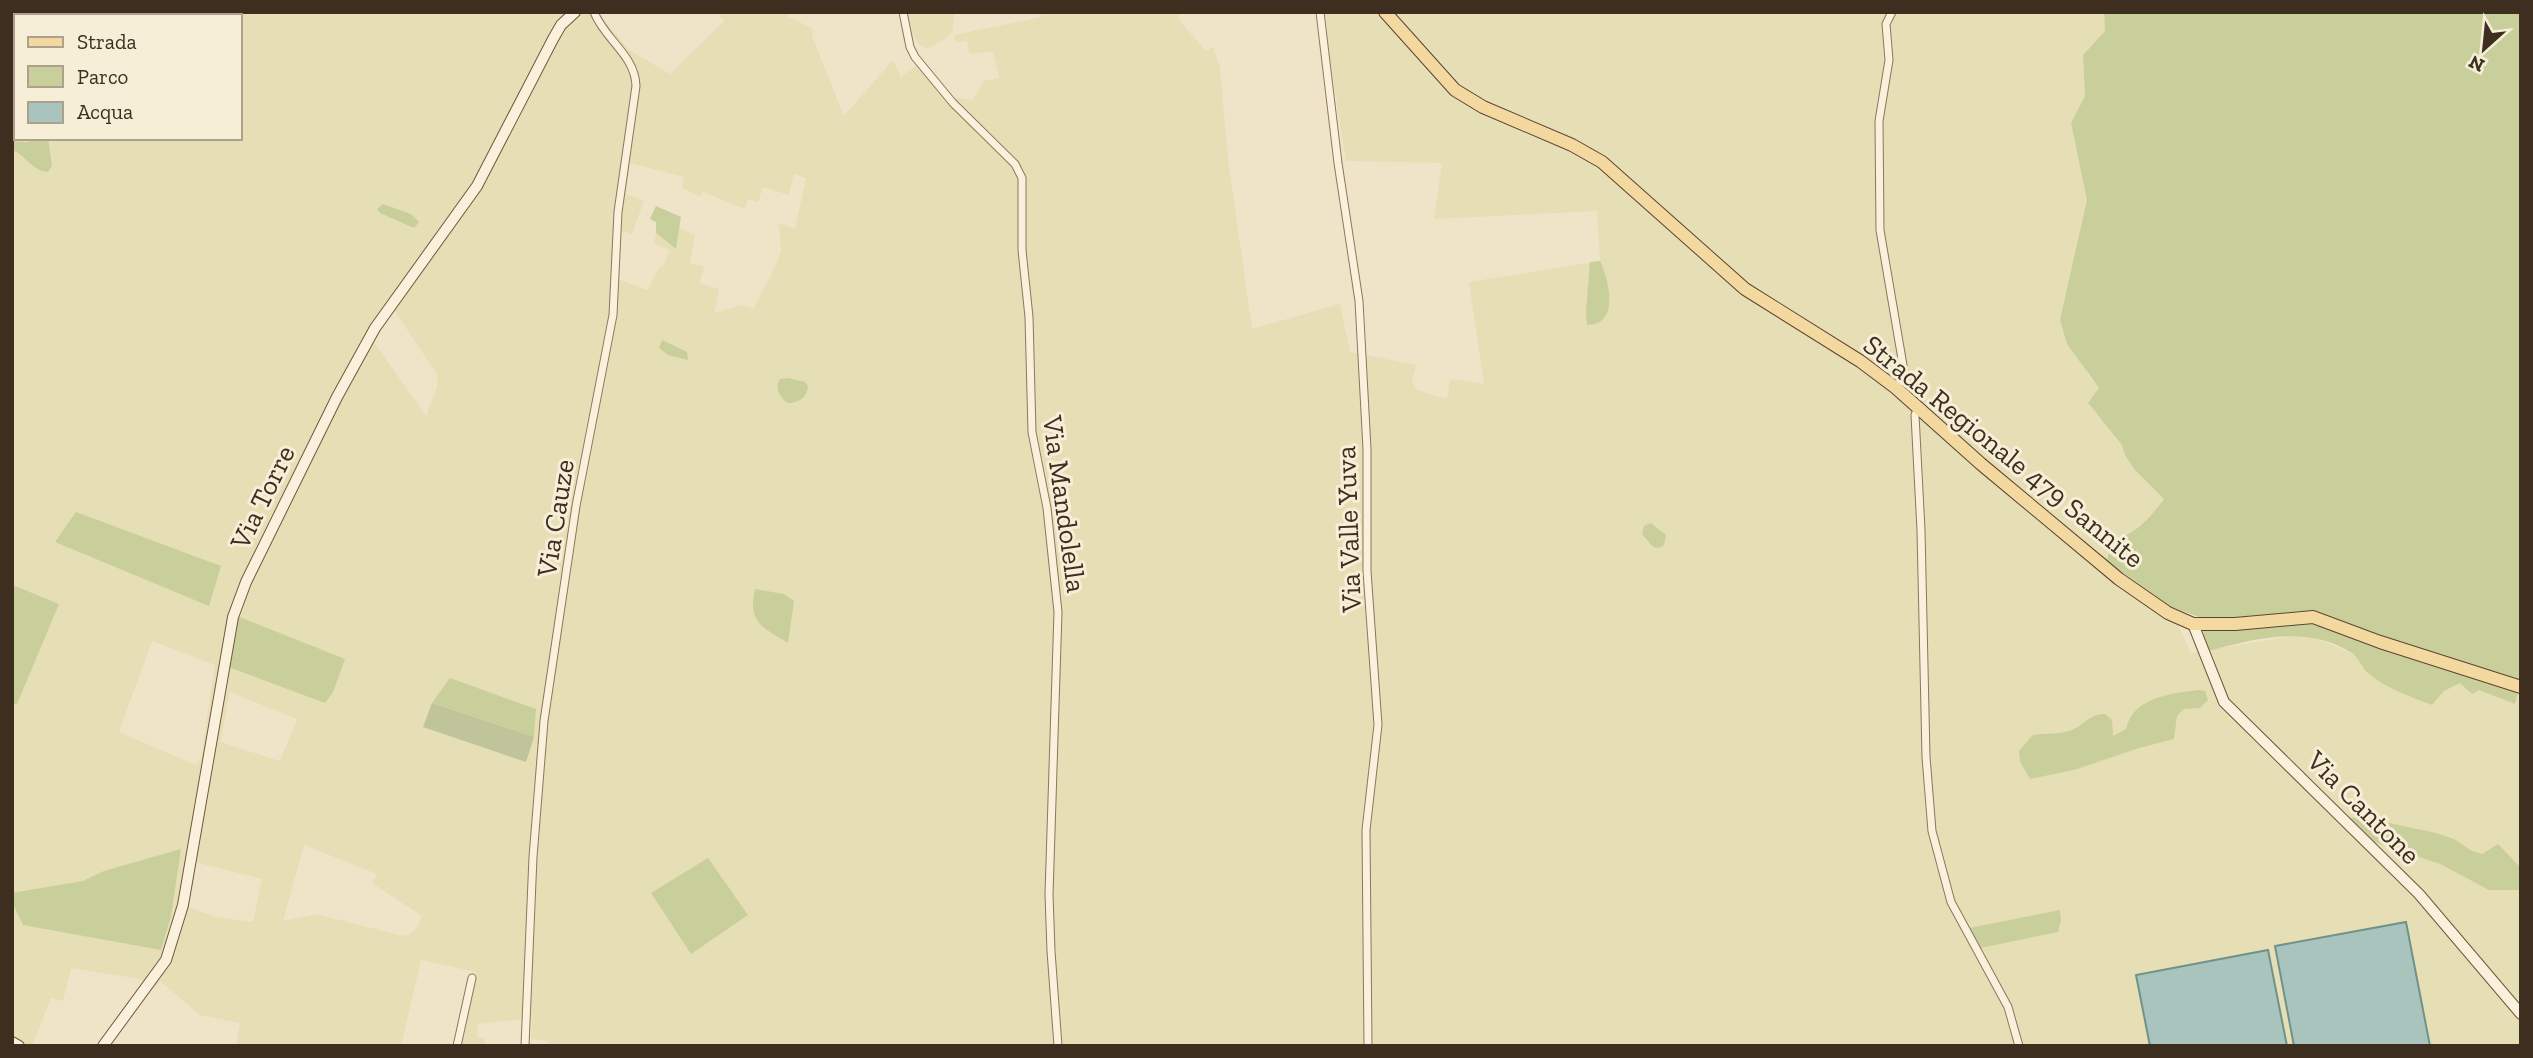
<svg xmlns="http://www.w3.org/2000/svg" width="2533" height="1058" font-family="'Zilla Slab',serif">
	<rect width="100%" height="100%" fill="#f0e4c8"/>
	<g fill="#e6deb5" fill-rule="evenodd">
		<path d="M12 12H598L628 49 670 74 724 21 717 12H789L788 17 812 28V36L844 116 893 60 901 77 917 64 944 96 972 100 984 81 999 78 993 52 969 53 967 41 955 42V35L1041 17V12H1179V20L1206 51 1213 47 1220 68 1228 159 1252 329 1340 304 1350 352 1416 365 1412 381 1417 390 1447 399 1450 379 1484 384 1469 282 1600 261 1597 211 1434 219 1442 163 1346 161 1329 53 1325 12H1378L1441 83 1465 103 1600 166 1716 270 1893 392 1978 468 2165 618 2178 625 2191 653 2297 635 2316 638 2351 653 2359 659 2362 668 2444 691 2460 682 2515 704 2518 691 2521 692V1046H549V1041L531 1039 532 1018 477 1024V1037L485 1038V1046H460L476 972 421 960 401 1046H236L240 1023 200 1015 160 981 154 989 140 979 71 968 63 1001 51 998 32 1046H24L12 1039ZM16 16H240V138H16ZM630 163 684 177 682 188 700 197 703 192 745 209 748 199 758 202 763 187 789 195 794 174 806 178 795 228 779 224 781 251 777 263 754 308 741 305 714 313 719 289 700 283 704 267 690 263 695 235 679 228 676 249 656 233 654 244 669 250 664 266 661 265 647 290 618 279 620 230 632 234 644 201 626 194ZM392 307 437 374V387L426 416 371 338ZM152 641 215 665 201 759 196 765 119 732ZM230 692 297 719 280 761 220 742ZM304 845 377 874 372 883 422 916 417 927 410 934 403 936 316 914 283 921ZM194 862 262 879 253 922 216 917 185 906Z"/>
		<path d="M907 12H954L953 31 944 39 929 48H925L917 42 912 32Z"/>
		<path d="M1394 12H2104L2105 31 2083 55 2085 96 2071 123 2087 199 2078 246 2088 375 2099 388 2088 404 2123 445 2125 455 2134 469 2164 499 2153 514 2135 529 2118 538 2108 552 2107 561 1958 436 1900 383 1864 356 1749 284 1606 156 1574 140 1486 101 1460 85Z"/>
	</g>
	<g fill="#c9cf9b">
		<path d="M2104 12H2521L2520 682 2382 636 2314 610 2235 618H2202L2171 607 2107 561C2110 539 2121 539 2136 529 2147 521 2156 510 2164 499L2134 469 2125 455 2122 445 2088 403 2099 388 2067 344 2060 320 2087 200 2071 123 2085 96 2083 55 2105 31Z"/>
		<path d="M39 138H48L52 166 48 172C32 171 26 155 12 150V141L27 142Z"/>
		<path d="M383 204 411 214 419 222 414 228 380 213 377 209Z"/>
		<path d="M656 206 681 217 676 249 656 233V222L650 219Z"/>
		<path d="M1600 261C1609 280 1620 325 1587 325L1586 311 1590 262Z"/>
		<path d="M662 340 687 352 688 360 668 355 659 348Z"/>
		<path d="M788 378 805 382 808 386C807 398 799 403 787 403 779 396 774 388 780 379Z"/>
		<path d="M76 512 221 566 209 606 55 542Z"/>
		<path d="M1651 523 1666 535 1664 545 1659 548 1653 547 1642 534 1644 526Z"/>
		<path d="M15 586 59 604 17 704 12 703V593Z"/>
		<path d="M755 589 784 594 794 601 788 643C763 628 747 622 755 589Z"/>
		<path d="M237 616 345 659 333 692 325 703 226 666Z"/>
		<path d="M2313 622 2518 691 2515 704 2479 690 2472 694 2460 683 2444 691 2432 705C2411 697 2386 688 2369 674 2361 668 2360 659 2352 653 2306 624 2254 639 2205 652L2203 629Z"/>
		<path d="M450 678 536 709 534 737 432 703Z"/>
		<path d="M2198 690 2205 691 2208 700 2200 708 2184 709 2177 716 2174 739 2139 748 2074 770 2030 779 2020 762 2019 751 2033 735C2046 733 2061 735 2074 729 2086 723 2090 714 2105 714L2112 720 2113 736 2126 729C2133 697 2170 694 2198 690Z"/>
		<path d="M2361 817 2436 833 2454 839 2472 851 2482 854 2498 844 2521 868V890H2489L2440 864 2369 840 2350 818Z"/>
		<path d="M181 849 171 916 161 950 23 925 12 902V893L83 881 104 871Z"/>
		<path d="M708 858 748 915 691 954 651 893Z"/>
		<path d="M2060 910 2061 920 2058 932 1980 948 1969 928Z"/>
	</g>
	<path fill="#bfc49a" d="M432 703 534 737 526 762 423 727Z"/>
	<g fill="#a9c4bc" stroke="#6f938a" stroke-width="2">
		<path d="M2406 922 2430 1046H2294L2275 946Z"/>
		<path d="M2268 950 2287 1046H2150L2136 975Z"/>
	</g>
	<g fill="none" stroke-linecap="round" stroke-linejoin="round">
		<g stroke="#8d765c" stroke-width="9">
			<g id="minor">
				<path d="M903 12 910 47 915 57 953 103 1015 164 1022 178V250L1029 317 1032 432 1047 508 1058 612 1049 894 1051 951 1058 1046"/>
				<path d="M1320 12 1338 163 1359 301 1367 449V571L1378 725 1366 830 1368 1046"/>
				<path d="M1892 12 1886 24 1889 60 1879 121 1880 230 1904 371 1901 381 1896 388"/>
				<path d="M1918 407 1915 415 1921 530 1926 757 1932 831 1951 902 2008 1007 2019 1046"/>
				<path d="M457 1046 472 978"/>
				<path d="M525 1046 533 857 544 721 576 506 613 315 618 212 636 86C635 55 605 40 594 12"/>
			</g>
		</g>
		<g stroke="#6f573f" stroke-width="12">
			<g id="secondary">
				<path d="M2193 624 2224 702 2419 894 2521 1014"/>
				<path d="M12 1042 19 1046"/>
				<path d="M103 1046 166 960 183 905 233 617 246 582 337 397 375 328 477 186 553 39 561 25 575 12"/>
			</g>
		</g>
		<g stroke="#5b4430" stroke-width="14">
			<path id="primary" d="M1385 12 1455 90 1483 107 1572 145 1602 162 1745 289 1860 361 1896 388 1981 464 2119 579 2168 613 2193 624H2235L2313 617 2380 642 2521 687"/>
		</g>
		<use href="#minor" stroke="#faf1dc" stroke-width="7"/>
		<use href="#secondary" stroke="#faf1dc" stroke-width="10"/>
		<use href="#primary" stroke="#f3d9a0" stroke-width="12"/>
	</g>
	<g text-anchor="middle" stroke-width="6" stroke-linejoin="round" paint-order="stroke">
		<g font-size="28" fill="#3d2e20" stroke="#f7eed8">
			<text transform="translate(2004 451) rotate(39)" y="10">Strada Regionale 479 Sannite</text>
			<text transform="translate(262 497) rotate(-64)" y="10">Via Torre</text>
			<text transform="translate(1065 504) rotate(82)" y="10">Via Mandolella</text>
			<text transform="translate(555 518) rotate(-81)" y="10">Via Cauze</text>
			<text transform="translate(1348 529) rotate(-92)" y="10">Via Valle Yuva</text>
			<text transform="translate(2364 807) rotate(45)" y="10">Via Cantone</text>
		</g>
	</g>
	<rect width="2533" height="1058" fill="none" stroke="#3d2e20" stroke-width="28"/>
	<rect x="14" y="14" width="228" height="126" fill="#f7eed8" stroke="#ada18e" stroke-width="2"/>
	<rect x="28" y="37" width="35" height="10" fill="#f3d9a0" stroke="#ada18e" stroke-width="2"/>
	<text x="77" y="49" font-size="21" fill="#3d2e20">Strada</text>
	<rect x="28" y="66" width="35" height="21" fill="#c9cf9b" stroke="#ada18e" stroke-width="2"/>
	<text x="77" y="84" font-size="21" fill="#3d2e20">Parco</text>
	<rect x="28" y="102" width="35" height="21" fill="#a9c4bc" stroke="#ada18e" stroke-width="2"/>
	<text x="77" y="119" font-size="21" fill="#3d2e20">Acqua</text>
	<g transform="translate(2484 49) rotate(207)" stroke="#f7eed8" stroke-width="5" paint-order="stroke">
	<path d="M0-5L12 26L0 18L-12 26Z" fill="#3d2e20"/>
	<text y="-10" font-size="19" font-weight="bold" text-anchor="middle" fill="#3d2e20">N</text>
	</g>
</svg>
